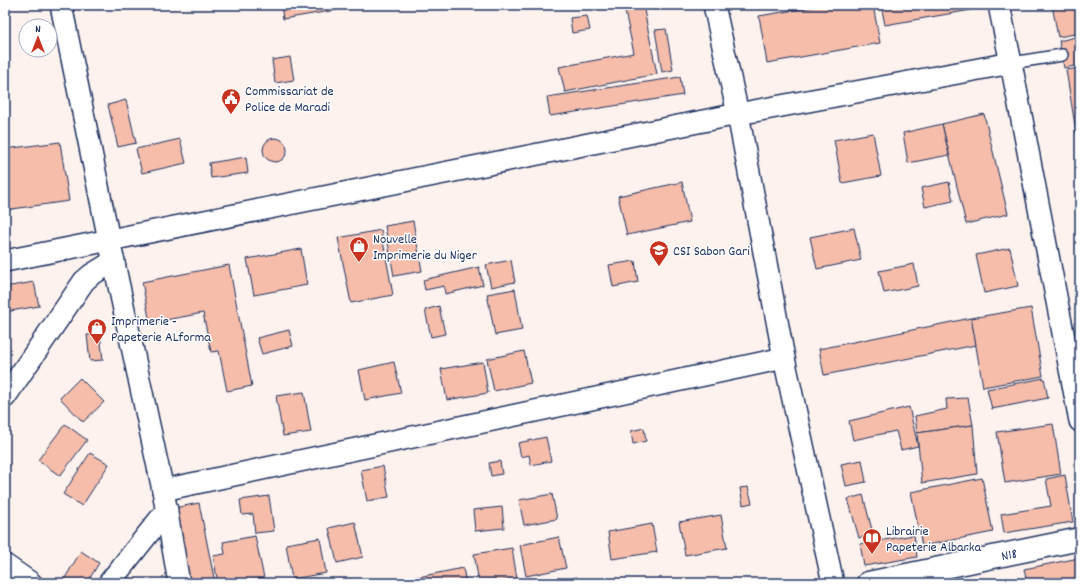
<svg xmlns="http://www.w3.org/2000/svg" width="1085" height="588" font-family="Dekko,sans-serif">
	<rect width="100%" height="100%" fill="#fdf2ee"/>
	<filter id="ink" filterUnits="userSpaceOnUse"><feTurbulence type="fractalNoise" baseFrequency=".025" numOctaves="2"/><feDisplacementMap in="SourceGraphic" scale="8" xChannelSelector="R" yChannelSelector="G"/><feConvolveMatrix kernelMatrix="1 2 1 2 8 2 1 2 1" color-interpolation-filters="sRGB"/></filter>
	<g filter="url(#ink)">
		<g fill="#f5bdaa" stroke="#1b2f5e">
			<path d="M281 5H366L283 19Z"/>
			<path d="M633 5H643L657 74 565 92 559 67 634 53 624 7Z"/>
			<path d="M643 5H663L643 9Z"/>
			<path d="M824 5H873L880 43 767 63 759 16Z"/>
			<path d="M881 5H970L971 10 885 25Z"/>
			<path d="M1052 5H1080V33L1058 37Z"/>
			<path d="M587 16 590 30 572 33 570 18Z"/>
			<path d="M666 29 673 70 662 72 655 30Z"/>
			<path d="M1080 36V65L1064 68 1059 41Z"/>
			<path d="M290 57 294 80 275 83 272 60Z"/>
			<path d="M1080 68V137L1077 138 1066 70Z"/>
			<path d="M680 77 683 95 550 116 547 97Z"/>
			<path d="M126 100 136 143 118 147 108 105Z"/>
			<path d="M984 114 1008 214 966 224 942 124Z"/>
			<path d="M942 124 949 155 908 163 903 133Z"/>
			<path d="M873 133 881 176 842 183 834 140Z"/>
			<circle cx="275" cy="150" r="12"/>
			<path d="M180 139 186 163 142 173 136 149Z"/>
			<path d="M60 142 69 201 5 210V149Z"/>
			<path d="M246 157 248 173 211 178 209 163Z"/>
			<path d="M682 182 690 222 627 235 618 196Z"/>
			<path d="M949 182 953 201 925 207 921 188Z"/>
			<path d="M413 221 422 271 394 276 385 226Z"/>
			<path d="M854 228 861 260 817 269 810 237Z"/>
			<path d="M381 230 393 295 351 303 338 238Z"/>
			<path d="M1010 248 1018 286 984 293 976 255Z"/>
			<path d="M301 249 307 285 254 295 247 259Z"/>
			<path d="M511 260 515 282 491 287 486 265Z"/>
			<path d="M635 261 638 282 613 287 609 265Z"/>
			<path d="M914 264 918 286 884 293 879 271Z"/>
			<path d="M229 265 252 386 227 391 219 351 211 352 203 313 150 323 142 282Z"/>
			<path d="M479 267 483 285 445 294 444 286 425 290 423 280Z"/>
			<path d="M34 282 39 306 5 312V287Z"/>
			<path d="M515 289 522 330 495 335 487 294Z"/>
			<path d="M439 306 445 334 431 337 425 310Z"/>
			<path d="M1031 308 1043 376 983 387 971 318Z"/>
			<path d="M971 318 976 345 824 375 819 349Z"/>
			<path d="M289 330 293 346 262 354 257 338Z"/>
			<path d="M100 334 103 360 90 361 87 335Z"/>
			<path d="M524 351 531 383 494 391 487 359Z"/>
			<path d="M394 362 401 393 365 400 359 370Z"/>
			<path d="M483 362 488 393 447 400 441 369Z"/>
			<path d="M80 378 104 402 83 422 60 398Z"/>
			<path d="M1044 378 1048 398 992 409 987 389Z"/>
			<path d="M304 392 311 432 283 436 276 396Z"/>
			<path d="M968 398 973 425 917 433 915 416 947 409 946 399Z"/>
			<path d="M909 407 918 446 901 450 896 431 853 440 849 421Z"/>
			<path d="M65 424 87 440 60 476 38 460Z"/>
			<path d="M1053 424 1061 474 1005 483 997 432Z"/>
			<path d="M973 425 977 474 922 483 917 433Z"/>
			<path d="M644 428 646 441 633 444 631 431Z"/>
			<path d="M546 437 551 461 531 465 529 455 521 457 518 443Z"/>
			<path d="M90 453 109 464 82 506 63 494Z"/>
			<path d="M862 460 866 482 846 486 841 464Z"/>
			<path d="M500 461 502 474 491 476 489 463Z"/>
			<path d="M383 466 389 497 367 501 361 470Z"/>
			<path d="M1065 475 1073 522 1004 533 1001 514 1051 506 1046 479Z"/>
			<path d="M982 478 993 532 922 546 911 492Z"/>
			<path d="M748 487 752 503 743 505 740 488Z"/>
			<path d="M552 494 557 519 524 525 519 500Z"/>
			<path d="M863 495 873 534 859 538 848 499Z"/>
			<path d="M269 496 274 531 255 533 253 514 242 515 240 500Z"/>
			<path d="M199 503 215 583H189L174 508Z"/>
			<path d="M502 507 504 528 475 531 473 510Z"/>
			<path d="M721 515 727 548 685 555 679 522Z"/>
			<path d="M355 522 363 557 337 563 329 528Z"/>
			<path d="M652 524 657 552 612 559 608 532Z"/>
			<path d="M914 535 917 557 864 566 860 544Z"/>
			<path d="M255 536 264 578 238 583H218L213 556 225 554 223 542Z"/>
			<path d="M559 537 566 568 526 576 520 545Z"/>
			<path d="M320 538 326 573 292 579 286 544Z"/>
			<path d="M512 548 517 579 493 583H479L474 554Z"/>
			<path d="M81 551 99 563 87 583H62Z"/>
			<path d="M1079 558 1080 582 1027 583 1024 569Z"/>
			<path d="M463 568 466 583H419L418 577Z"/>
			<path d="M577 577 579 583H552Z"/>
		</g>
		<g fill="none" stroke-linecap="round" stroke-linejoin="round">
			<g stroke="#1b2f5e" stroke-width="14">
				<path id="service" d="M1011 63 1062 55"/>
			</g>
			<g stroke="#1b2f5e" stroke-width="24">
				<g id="minor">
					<path d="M61 5 109 240 163 490 179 583"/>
					<path d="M714 5 738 114 784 358 833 583"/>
					<path d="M999 5 1011 63 1080 421"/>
					<path d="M5 261 738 114 1011 63"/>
					<path d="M5 397 84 281 91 275 114 261"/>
					<path d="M163 490 784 358"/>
					<path d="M5 565 31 583"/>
					<path d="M109 583 167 510"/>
				</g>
			</g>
			<g stroke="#1b2f5e" stroke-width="25">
				<g id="secondary">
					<path id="s1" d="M868 583 1080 539"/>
				</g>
			</g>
			<use href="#service" stroke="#fff" stroke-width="11"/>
			<use href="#minor" stroke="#fff" stroke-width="21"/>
			<use href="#secondary" stroke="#fff" stroke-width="22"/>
		</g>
	</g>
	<defs>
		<g id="civic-pin" transform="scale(1)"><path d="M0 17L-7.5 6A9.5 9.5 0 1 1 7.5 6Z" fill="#c8321e" stroke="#fff"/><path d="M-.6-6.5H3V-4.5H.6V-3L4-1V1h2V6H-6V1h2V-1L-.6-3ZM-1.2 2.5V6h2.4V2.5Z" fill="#fff"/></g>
		<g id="shop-pin" transform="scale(1)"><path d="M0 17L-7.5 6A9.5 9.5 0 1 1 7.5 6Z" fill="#c8321e" stroke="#fff"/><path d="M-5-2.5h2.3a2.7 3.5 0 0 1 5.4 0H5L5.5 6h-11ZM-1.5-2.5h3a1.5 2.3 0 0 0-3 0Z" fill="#fff"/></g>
		<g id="school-pin" transform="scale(1)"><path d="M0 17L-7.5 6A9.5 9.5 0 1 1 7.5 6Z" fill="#c8321e" stroke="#fff"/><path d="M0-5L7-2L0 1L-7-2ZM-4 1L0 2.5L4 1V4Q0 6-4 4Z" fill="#fff"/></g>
		<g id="library-pin" transform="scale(1)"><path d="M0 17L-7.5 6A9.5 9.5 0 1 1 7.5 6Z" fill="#c8321e" stroke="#fff"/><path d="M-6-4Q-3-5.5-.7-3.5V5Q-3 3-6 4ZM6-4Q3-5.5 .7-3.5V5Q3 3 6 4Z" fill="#fff"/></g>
	</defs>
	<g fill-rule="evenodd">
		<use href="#civic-pin" x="231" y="98"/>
		<use href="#shop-pin" x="359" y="246"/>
		<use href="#school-pin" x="659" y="250"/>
		<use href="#shop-pin" x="97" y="328"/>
		<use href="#library-pin" x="872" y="538"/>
	</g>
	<g text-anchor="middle" stroke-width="3" stroke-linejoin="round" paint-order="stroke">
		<g font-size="14" fill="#1b2f5e" stroke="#fff" text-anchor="start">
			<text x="245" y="95">Commissariat de<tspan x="245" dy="16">Police de Maradi</tspan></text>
			<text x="373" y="243">Nouvelle<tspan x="373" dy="16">Imprimerie du Niger</tspan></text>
			<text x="673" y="255">CSI Sabon Gari</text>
			<text x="111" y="325">Imprimerie -<tspan x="111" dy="16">Papeterie ALforma</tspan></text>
			<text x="886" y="535">Librairie<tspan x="886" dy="16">Papeterie Albarka</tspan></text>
		</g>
		<g font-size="14" fill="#1b2f5e" stroke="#fff">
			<text dy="5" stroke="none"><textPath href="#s1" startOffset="144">N18</textPath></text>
		</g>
	</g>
	<rect width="1085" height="588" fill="none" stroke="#fff" stroke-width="20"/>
	<rect x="10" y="10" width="1065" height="568" fill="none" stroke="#1b2f5e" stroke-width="1.5" filter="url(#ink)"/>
	<g transform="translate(38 38)"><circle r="19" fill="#ffffff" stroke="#a4acbf"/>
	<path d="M0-3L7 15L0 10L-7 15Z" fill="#c8321e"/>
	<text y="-6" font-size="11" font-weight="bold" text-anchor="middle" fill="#1b2f5e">N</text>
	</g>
</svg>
